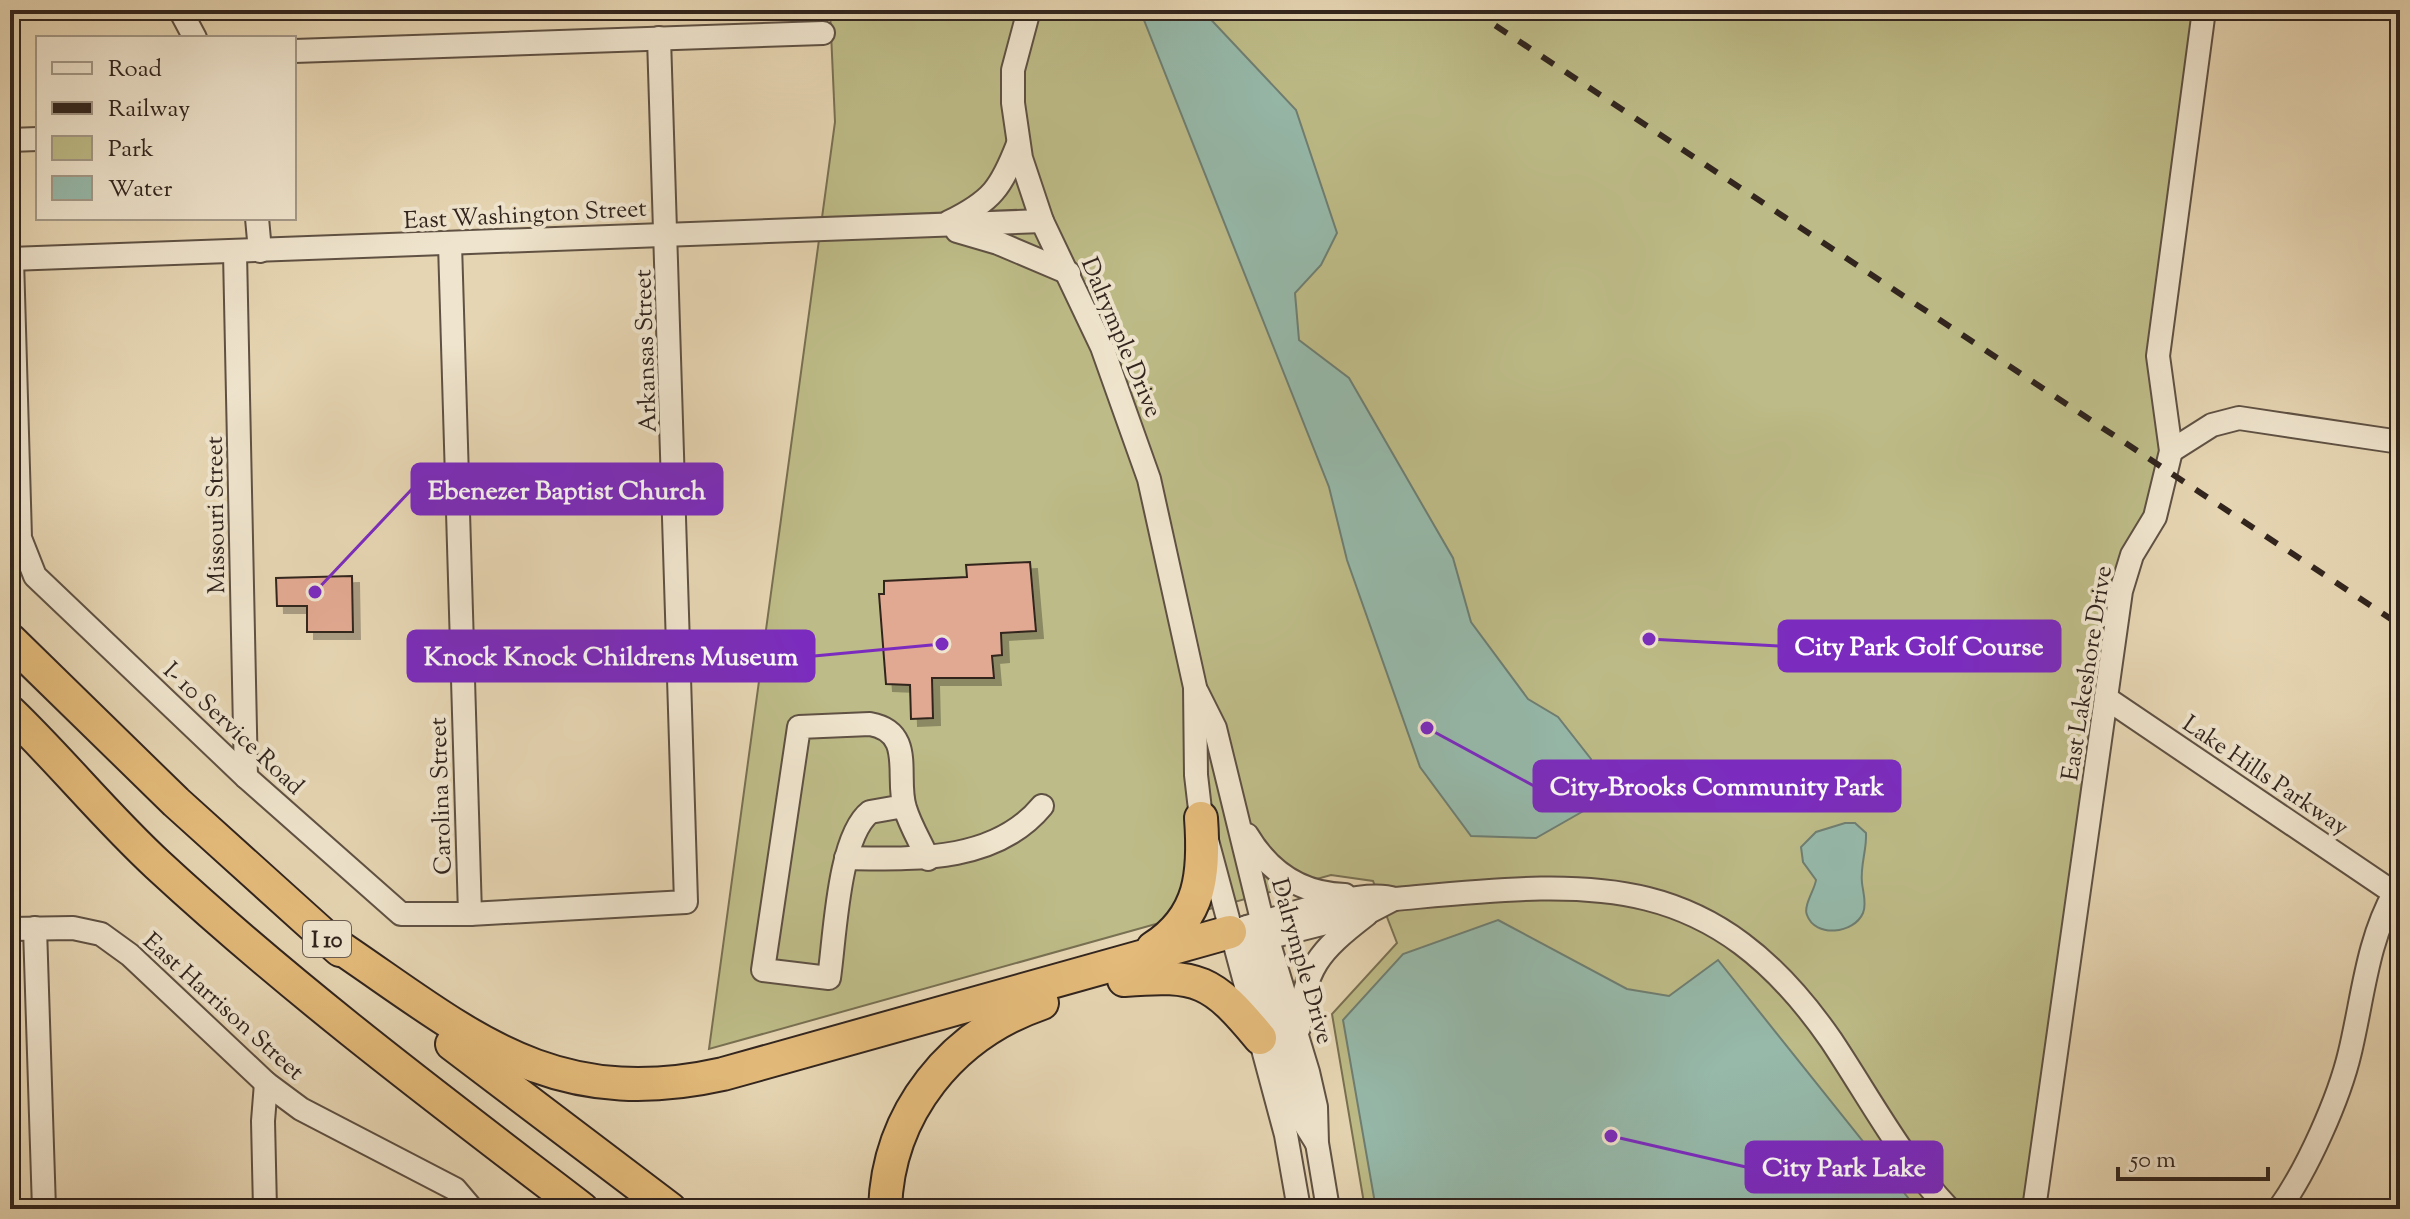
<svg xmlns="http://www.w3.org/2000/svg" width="2410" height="1219" font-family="'Sorts Mill Goudy',serif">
	<defs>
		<filter id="shadow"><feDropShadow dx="7" dy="7" stdDeviation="0" flood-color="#0004"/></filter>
	</defs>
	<rect width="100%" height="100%" fill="#e6d5b2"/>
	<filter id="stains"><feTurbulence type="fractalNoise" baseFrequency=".0025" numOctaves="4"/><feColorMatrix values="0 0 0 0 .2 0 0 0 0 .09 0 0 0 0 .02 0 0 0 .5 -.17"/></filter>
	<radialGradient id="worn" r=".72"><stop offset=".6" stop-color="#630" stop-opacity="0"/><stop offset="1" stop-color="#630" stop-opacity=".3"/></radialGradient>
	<path fill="#bdbb87" stroke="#787052" stroke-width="2" d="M830 10H2204L2158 356 2171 451 2121 591 2034 1209H1365L1332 1014 1397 943 1373 881 1331 875 709 1049 835 122Z"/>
	<g fill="#96b9aa" stroke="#6e7e72" stroke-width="2">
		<path d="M1140 10H1202L1296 110 1337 233 1321 265 1295 293 1299 340 1349 378 1453 558 1471 622 1528 699 1558 717 1591 759 1587 809 1536 838 1471 836 1420 767 1347 560 1329 487Z"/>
		<path d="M1845 823H1855L1866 833C1867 850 1860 865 1862 883 1863 892 1867 904 1863 913 1854 934 1815 938 1807 915 1803 906 1815 889 1816 880L1803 862 1801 847 1816 832Z"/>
		<path d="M1498 920 1627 989 1669 996 1718 960 1917 1209H1376L1343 1020 1403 954Z"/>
	</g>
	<g fill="#e1a991" stroke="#32251e" stroke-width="2" filter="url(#shadow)">
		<path d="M1030 562 1036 631 1001 633 1002 655 992 656 994 678H932L933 718 911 719 910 685 886 684 879 594H884V581L967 577 966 565Z"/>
		<path d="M352 576 353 632H307V606H277L276 578Z"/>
	</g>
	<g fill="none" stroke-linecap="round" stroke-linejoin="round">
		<g stroke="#5f5143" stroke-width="26">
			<g id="minor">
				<path d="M180 10 195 38"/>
				<path d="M1029 10 1013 70V103L1021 158 1042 221 1102 347 1149 479 1195 687 1196 775 1201 818 1286 1135 1299 1209"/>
				<path d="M294 51 823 33"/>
				<path d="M10 140 38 139"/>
				<path d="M257 218 260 251"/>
				<path d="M949 222C992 201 1001 188 1018 144"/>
				<path d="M957 231 998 243 1069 273"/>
				<path d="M450 244 470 914"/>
				<path d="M235 253 246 777"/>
				<path d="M10 259 1042 221"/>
				<path d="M12 259 20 538 35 576 246 777 401 914H470L686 902 659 38"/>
				<path d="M2171 451 2212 425 2239 418 2400 442"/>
				<path d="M1197 692 1215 728 1263 924 1308 1072 1316 1107 1317 1143 1328 1209"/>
				<path d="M2106 698 2400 897"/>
				<path d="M904 806 870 812C838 837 835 938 829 978L763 970 799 727 870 724C916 732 895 778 905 808 910 825 921 843 928 859"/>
				<path d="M1247 835C1269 872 1302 894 1345 895"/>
				<path d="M846 858C914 859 995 863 1042 806"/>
				<path d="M1247 927 1298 1113 1316 1142"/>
				<path d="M35 928 44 1209"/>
				<path d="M10 929 73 928 101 934 130 955 266 1083 301 1109 455 1189 472 1209"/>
				<path d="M1230 932C1268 922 1360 887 1394 899 1586 882 1708 863 1831 1040 1869 1097 1902 1160 1949 1209"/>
				<path d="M1255 941 1369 912 1394 899"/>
				<path d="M1299 1028C1305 967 1318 952 1366 915"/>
				<path d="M265 1209 263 1121 266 1083"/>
				<path d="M2034 1209 2121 591 2132 555 2155 517 2171 451 2158 356 2204 10"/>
				<path d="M2279 1209C2307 1170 2339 1099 2350 1052 2363 998 2367 941 2395 892"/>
			</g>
		</g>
		<g stroke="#32251e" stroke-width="36">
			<g id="highway">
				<path d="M10 640 176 802 340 950"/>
				<path d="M10 712C61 761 106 817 158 865 292 989 437 1098 582 1209"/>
				<path d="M323 936C462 1028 544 1114 723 1074L1230 932"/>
				<path d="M1153 948C1202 917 1205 872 1201 818"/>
				<path d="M1124 980C1199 974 1212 980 1260 1038"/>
				<path d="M452 1044 670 1209"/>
				<path d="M885 1209C888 1112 952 1034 1042 1003"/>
			</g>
		</g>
		<use href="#minor" stroke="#efe4cd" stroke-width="22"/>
		<use href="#highway" stroke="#e3ba79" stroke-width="32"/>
		<path stroke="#32251e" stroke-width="6" stroke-dasharray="14 14" stroke-linecap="butt" d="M1472 10 2400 625"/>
	</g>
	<g text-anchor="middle" stroke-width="8" stroke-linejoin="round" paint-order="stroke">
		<rect fill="#efe4cd" stroke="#6b5e52" stroke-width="2" x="303" y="921" width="48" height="36" rx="6"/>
		<g font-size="22" font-weight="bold" fill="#32251e">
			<text x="327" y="947">I 10</text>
		</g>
		<g font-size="24" fill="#32251e" stroke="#efe4cd">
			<text transform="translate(525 214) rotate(-3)" y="8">East Washington Street</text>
			<text transform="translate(1122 337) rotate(67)" y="8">Dalrymple Drive</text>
			<text transform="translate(645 351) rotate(-92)" y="8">Arkansas Street</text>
			<text transform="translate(215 515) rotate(-91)" y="8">Missouri Street</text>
			<text transform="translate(2086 673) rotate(-81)" y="8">East Lakeshore Drive</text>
			<text transform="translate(234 728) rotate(43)" y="8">I- 10 Service Road</text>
			<text transform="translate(2266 775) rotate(34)" y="8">Lake Hills Parkway</text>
			<text transform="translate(440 796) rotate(-92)" y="8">Carolina Street</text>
			<text transform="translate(1303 961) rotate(74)" y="8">Dalrymple Drive</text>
			<text transform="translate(224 1006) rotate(42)" y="8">East Harrison Street</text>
		</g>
	</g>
	<path fill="none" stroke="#7b2cbf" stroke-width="3" d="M315 592L412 489M1649 639L1779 646M942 644L814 656M1427 728L1534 786M1611 1136L1746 1167"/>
	<g fill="#7b2cbf" stroke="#efe4cd" stroke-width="3">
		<circle cx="315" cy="592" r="8"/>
		<circle cx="1649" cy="639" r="8"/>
		<circle cx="942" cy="644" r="8"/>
		<circle cx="1427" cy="728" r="8"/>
		<circle cx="1611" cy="1136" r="8"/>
	</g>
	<g fill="#7b2cbf" stroke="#7b2cbf" stroke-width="3">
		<rect x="412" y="464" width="310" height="50" rx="8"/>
		<rect x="1779" y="621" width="281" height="50" rx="8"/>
		<rect x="408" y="631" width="406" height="50" rx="8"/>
		<rect x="1534" y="761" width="366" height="50" rx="8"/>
		<rect x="1746" y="1142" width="196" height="50" rx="8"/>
	</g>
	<g font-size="26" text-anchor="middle" font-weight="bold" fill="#fff">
		<text x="567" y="499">Ebenezer Baptist Church</text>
		<text x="1919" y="655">City Park Golf Course</text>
		<text x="611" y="665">Knock Knock Childrens Museum</text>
		<text x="1717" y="795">City-Brooks Community Park</text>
		<text x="1844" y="1176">City Park Lake</text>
	</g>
	<rect width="2410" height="1219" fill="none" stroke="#e6d5b2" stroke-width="40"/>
	<rect x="12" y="12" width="2386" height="1195" fill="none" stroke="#32251e" stroke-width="4"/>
	<rect x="20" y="20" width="2370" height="1179" fill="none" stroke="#32251e" stroke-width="2"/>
	<rect x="36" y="36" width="260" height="184" fill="#efe4cd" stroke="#a39887" stroke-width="2"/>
	<rect x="52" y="62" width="40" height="12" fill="#efe4cd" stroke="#a39887" stroke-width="2"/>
	<text x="108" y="76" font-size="24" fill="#32251e">Road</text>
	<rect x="52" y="102" width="40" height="12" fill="#32251e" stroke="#a39887" stroke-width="2"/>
	<text x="108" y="116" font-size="24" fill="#32251e">Railway</text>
	<rect x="52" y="136" width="40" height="24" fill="#bdbb87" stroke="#a39887" stroke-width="2"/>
	<text x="108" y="156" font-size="24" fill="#32251e">Park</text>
	<rect x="52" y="176" width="40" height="24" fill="#96b9aa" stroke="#a39887" stroke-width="2"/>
	<text x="108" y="196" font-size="24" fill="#32251e">Water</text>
	<path d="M2118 1167v12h150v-12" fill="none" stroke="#32251e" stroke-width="4"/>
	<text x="2130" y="1167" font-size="24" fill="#32251e" stroke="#efe4cd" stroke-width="6" paint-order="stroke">50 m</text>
	<rect width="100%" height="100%" filter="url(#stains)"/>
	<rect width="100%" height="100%" fill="url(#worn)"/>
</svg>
